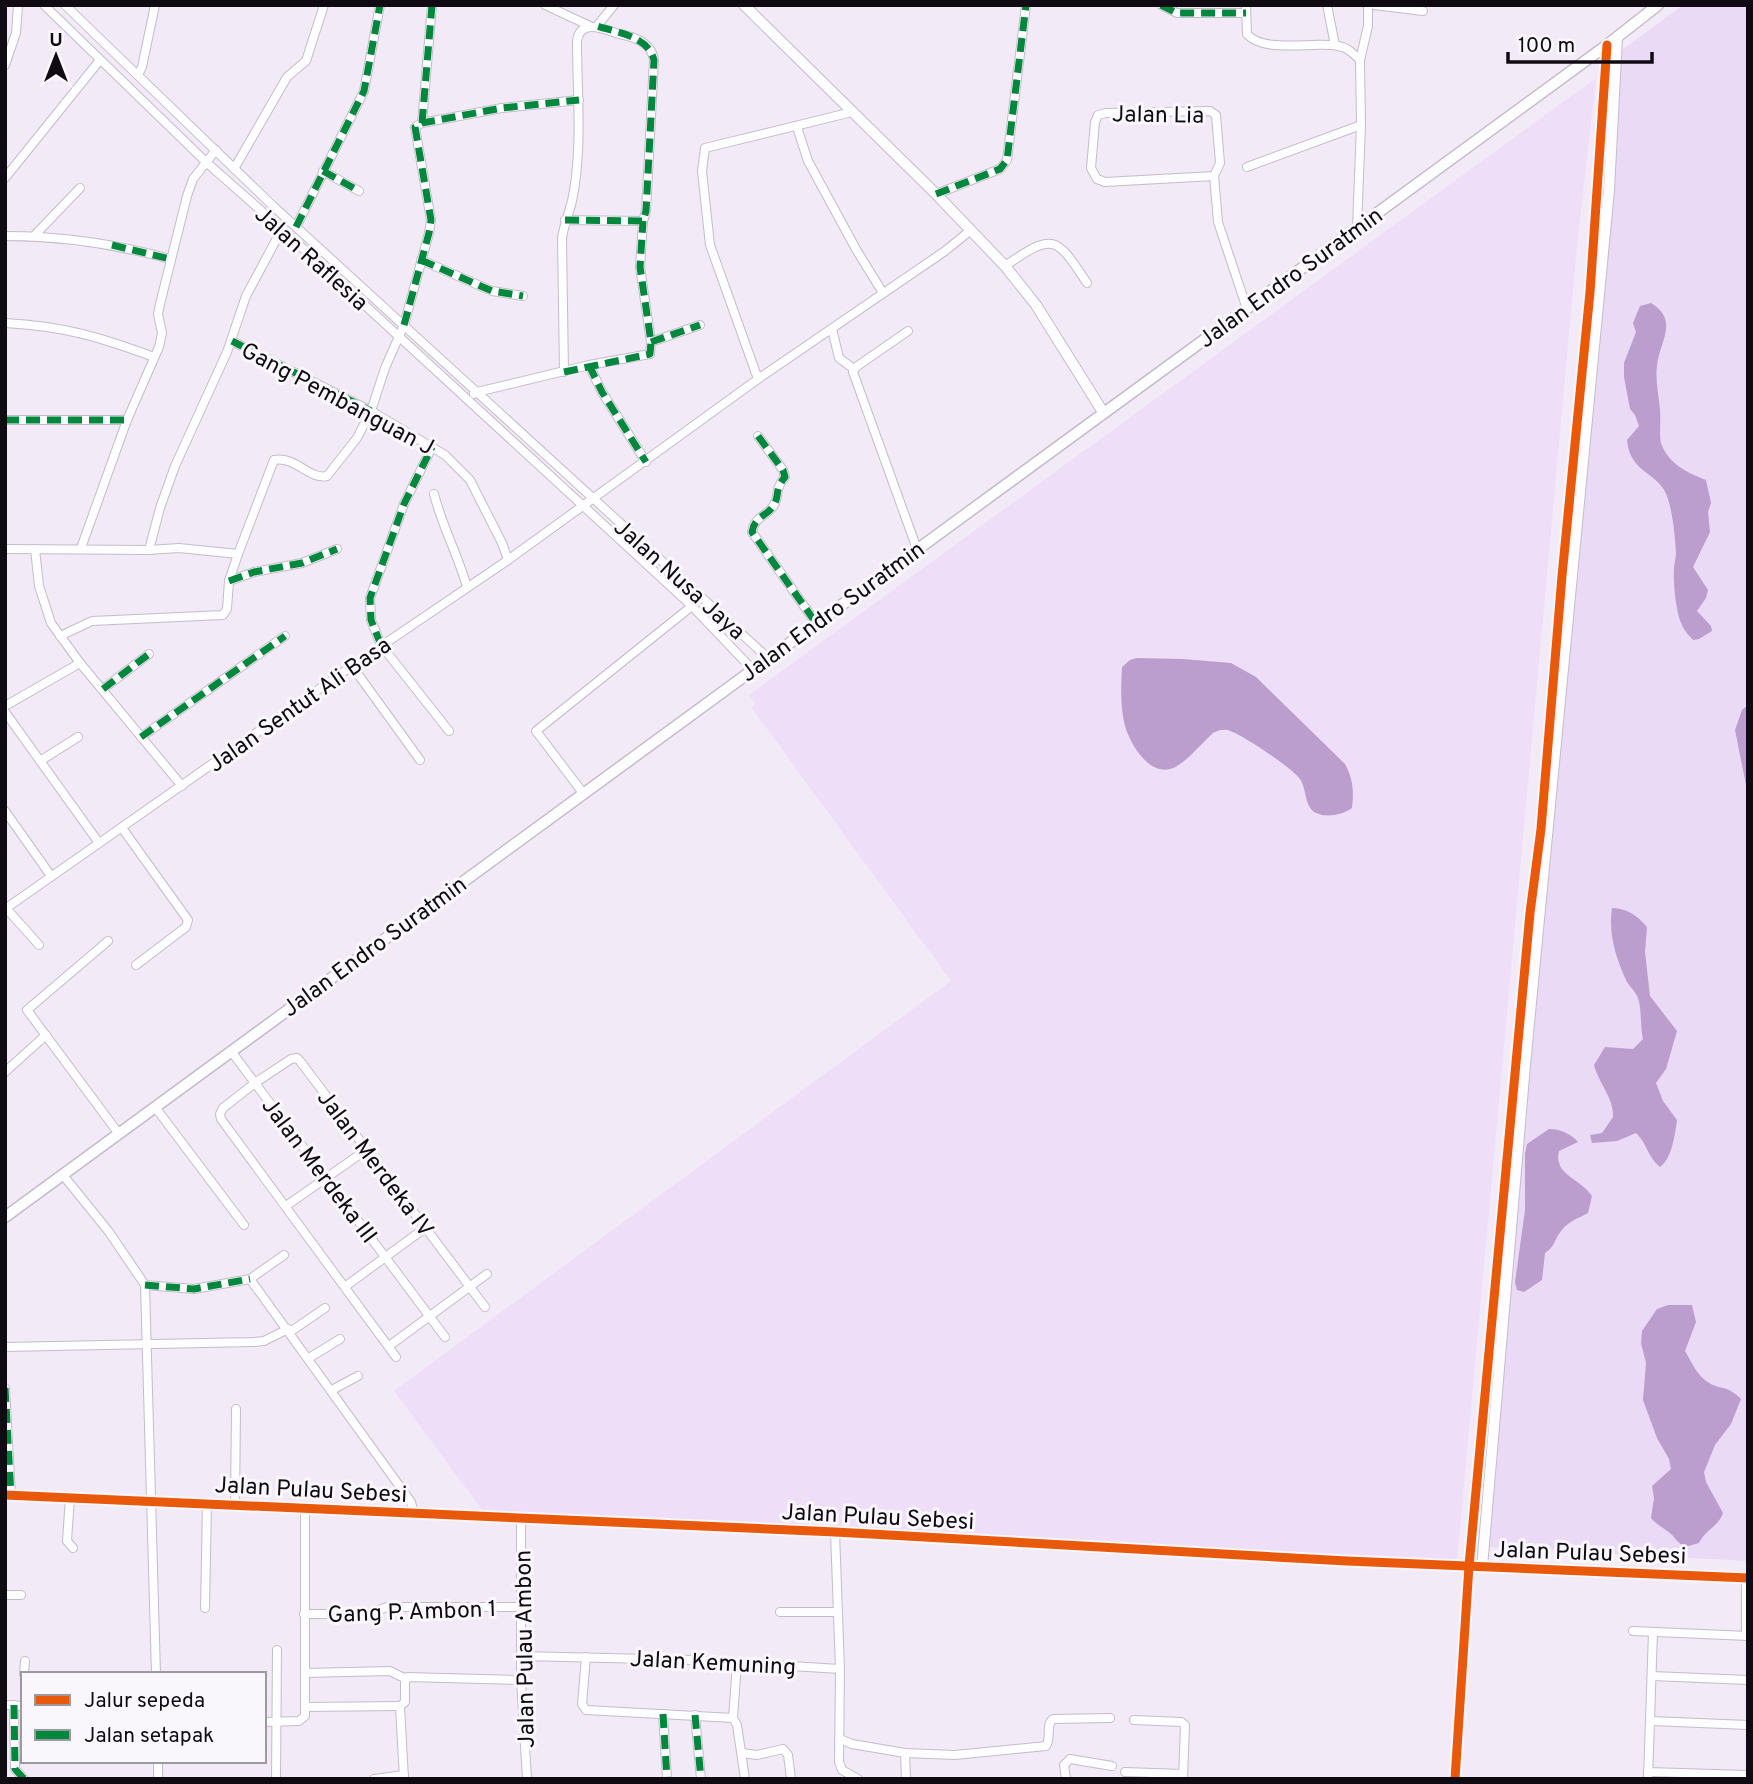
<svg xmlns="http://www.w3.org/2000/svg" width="1753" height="1784" font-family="Overpass,sans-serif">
	<rect width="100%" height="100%" fill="#f3eaf8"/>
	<path fill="#eedef7" d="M1596 78 1577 246 1457 1561 485 1514 394 1391 951 981 751 707 755 704 749 695Z"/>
	<path fill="#ebdaf6" d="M1683 5H1748V1561L1488 1547 1610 59Z"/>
	<g fill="#bb9ecd">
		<path d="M1651 303C1680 321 1659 342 1657 366 1655 381 1659 396 1660 410 1661 420 1659 434 1661 443 1668 464 1688 473 1706 480L1711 503 1708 512 1710 532 1693 567 1708 590 1706 598 1697 611 1711 626 1712 631 1699 639 1693 640C1690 636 1685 632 1683 627 1676 615 1673 583 1674 569 1674 563 1676 558 1676 553 1675 536 1673 515 1668 499 1660 471 1630 475 1627 440L1639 426 1635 415 1630 409 1624 377V363L1636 332 1633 323 1640 306Z"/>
		<path d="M1137 658 1183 659 1231 663 1256 677 1345 764C1353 779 1354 790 1352 808 1342 815 1327 818 1316 813 1304 807 1307 789 1300 779 1291 767 1243 735 1228 730 1223 729 1218 730 1213 733 1202 743 1190 758 1177 766 1152 781 1131 746 1125 726 1120 708 1121 685 1122 667L1130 660Z"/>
		<path d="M1748 705V795L1735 730 1742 710Z"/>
		<path d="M1612 908C1629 909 1636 915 1647 927L1645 952 1650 996 1677 1031 1666 1069 1656 1083 1663 1101 1677 1120C1675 1134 1672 1159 1660 1167 1648 1158 1647 1143 1636 1133L1617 1141 1592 1143 1590 1135 1602 1133 1613 1117C1614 1098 1599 1084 1594 1065L1605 1047 1633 1049 1643 1039C1640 1027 1642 1005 1637 996 1635 991 1630 987 1627 982 1616 959 1608 933 1612 908Z"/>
		<path d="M1549 1129C1560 1129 1570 1133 1578 1142L1559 1151C1553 1175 1581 1179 1592 1196L1588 1213C1577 1219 1566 1222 1559 1234 1553 1243 1555 1246 1545 1253L1542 1280 1524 1292 1517 1290 1515 1282 1525 1210V1154L1527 1144Z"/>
		<path d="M1668 1305H1692L1696 1322 1685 1351C1691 1361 1696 1373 1705 1380 1718 1391 1725 1383 1741 1399L1731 1424 1715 1445 1704 1472 1706 1482 1723 1513C1719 1526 1705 1530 1699 1543L1685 1547C1678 1543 1676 1539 1671 1534 1664 1528 1657 1525 1651 1518L1654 1498 1652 1486 1671 1469 1669 1459 1657 1438 1643 1400 1646 1363 1641 1343 1642 1331 1657 1309Z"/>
	</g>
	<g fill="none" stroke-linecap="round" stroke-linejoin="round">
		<g stroke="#c4bdc9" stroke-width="10">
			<g id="minor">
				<path d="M44 5 206 162 282 229 692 606 752 669"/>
				<path d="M65 5 273 206 768 658"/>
				<path d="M545 5 590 26"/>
				<path d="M1161 5 1177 13H1246"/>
				<path d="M1246 5 1247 34C1264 54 1314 41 1338 46 1347 47 1354 54 1360 60L1361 125 1357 227"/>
				<path d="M1327 5 1335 45"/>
				<path d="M1374 5 1423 11"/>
				<path d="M597 26 614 5"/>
				<path d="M1360 60 1368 26V5"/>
				<path d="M5 65 16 33 18 5"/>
				<path d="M138 75 142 67 155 5"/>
				<path d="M422 123 432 5"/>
				<path d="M797 127 808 161 857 251 883 293"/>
				<path d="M1247 167 1361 125"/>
				<path d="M234 169 287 77 306 61 324 5"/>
				<path d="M323 171 359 191"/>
				<path d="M1214 176 1105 182 1097 179 1091 168 1095 122 1098 115 1106 113 1210 111 1216 115 1220 163 1214 176 1218 222 1247 309"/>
				<path d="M5 178 100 60"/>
				<path d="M936 194 1000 169 1007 160 1026 5"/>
				<path d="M296 227 364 91 380 5"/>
				<path d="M5 236C61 236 116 244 170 259"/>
				<path d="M34 236 80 188"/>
				<path d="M421 260 492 291 523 296"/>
				<path d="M1005 266C1054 232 1056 236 1087 283"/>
				<path d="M5 323C63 326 100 337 154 357"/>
				<path d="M832 329 839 358 854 369"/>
				<path d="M908 331 856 367 853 372 917 549"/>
				<path d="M232 341 371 411 445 455 470 480 502 543 508 560"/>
				<path d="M651 342 700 325"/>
				<path d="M589 365 602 392 646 462"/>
				<path d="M564 372 562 238C564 225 569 213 572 201 583 149 577 93 577 41 580 18 604 29 619 34 628 36 639 38 646 45 651 49 653 54 654 60L646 211 643 221 565 220"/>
				<path d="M758 379 710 245 702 171 705 148 852 112"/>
				<path d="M474 394 477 392 589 365 650 354 651 342 640 267 643 221"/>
				<path d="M5 420H127"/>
				<path d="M758 436 783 470 785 477C774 490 780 494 774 505 767 517 755 515 752 532L816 623"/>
				<path d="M432 447 404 504 370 598 371 620 381 645 449 731"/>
				<path d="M434 494C442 526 458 555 467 587"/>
				<path d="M81 548 127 420 159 347 162 333 158 314 160 304 187 196 193 179 216 150"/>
				<path d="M5 549 149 550 179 548 238 554"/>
				<path d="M35 549 39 586 51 623 80 663 182 786"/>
				<path d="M149 550 160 508 175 466 227 352 246 296 282 229"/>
				<path d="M229 581 254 572 302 563 337 549"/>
				<path d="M60 636 92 621 223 615 227 609 229 581 238 554 274 460C296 456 309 480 327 476L357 438 371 411 385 368 404 325 429 233 431 220 415 127 422 123 502 108 579 100"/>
				<path d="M352 666 420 760"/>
				<path d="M103 689 149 654"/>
				<path d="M5 706 80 663"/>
				<path d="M5 712 99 843"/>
				<path d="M141 737 285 636"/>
				<path d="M40 761 78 737"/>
				<path d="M583 793 536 731 692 606"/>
				<path d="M5 811 51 876"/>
				<path d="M122 828 188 920 186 927 136 965"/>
				<path d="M5 907 39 945"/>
				<path d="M5 909 352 666 508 560 758 379 945 251 971 230"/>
				<path d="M108 941 27 1010 119 1134"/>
				<path d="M231 1051 445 1337"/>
				<path d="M5 1072 46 1035"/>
				<path d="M155 1107 244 1225"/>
				<path d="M63 1175 109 1232 145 1285 156 1674"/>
				<path d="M286 1206 366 1150"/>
				<path d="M250 1279 411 1502 414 1514"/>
				<path d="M145 1285 194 1289 250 1279 284 1255"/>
				<path d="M346 1286 425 1228"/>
				<path d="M290 1332 325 1308"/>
				<path d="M389 1346 487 1274"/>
				<path d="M5 1347 254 1342 264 1341 288 1329"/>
				<path d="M396 1357 221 1119 220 1114 223 1108 255 1083 291 1059 297 1058 300 1061 485 1307"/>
				<path d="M309 1358 340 1339"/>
				<path d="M5 1388 11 1495"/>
				<path d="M332 1390 358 1376"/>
				<path d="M70 1497 67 1541 73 1548"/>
				<path d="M235 1505 236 1409"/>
				<path d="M521 1519V1680L527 1779"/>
				<path d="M835 1532 840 1669 839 1762 842 1770 858 1779"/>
				<path d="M1746 1578V1636"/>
				<path d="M5 1595H21"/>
				<path d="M205 1608 207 1503"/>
				<path d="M780 1612H837"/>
				<path d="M304 1614H369L387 1607H520"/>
				<path d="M1633 1631 1748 1636"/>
				<path d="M521 1656 692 1660 840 1669"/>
				<path d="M586 1657 582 1704 586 1710 733 1718"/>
				<path d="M737 1663 733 1718 737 1725 745 1779"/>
				<path d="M305 1673 390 1671 406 1679"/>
				<path d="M24 1674 25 1661"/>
				<path d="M1652 1676 1748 1680"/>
				<path d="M5 1705 23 1706"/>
				<path d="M14 1705 15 1769 24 1779"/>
				<path d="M400 1706 405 1702V1681L407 1677 521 1680"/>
				<path d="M400 1706 404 1779"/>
				<path d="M305 1707 400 1706"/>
				<path d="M663 1714 667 1779"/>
				<path d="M695 1715 701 1779"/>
				<path d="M1134 1720 1181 1722 1185 1725 1183 1779"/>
				<path d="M1651 1721 1748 1725"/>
				<path d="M264 1722 299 1721 305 1716V1508"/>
				<path d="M840 1739 852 1744 905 1753 955 1755 1046 1746C1052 1738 1045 1725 1053 1719L1110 1718"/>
				<path d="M742 1753 757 1755 783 1749 788 1755 791 1779"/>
				<path d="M905 1753 906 1779"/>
				<path d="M158 1761V1779"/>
				<path d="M1125 1772 1183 1774"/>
				<path d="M1648 1772 1748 1775"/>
				<path d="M276 1779 277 1650"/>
				<path d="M374 1779 404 1775"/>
				<path d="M1066 1779 1064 1765 1070 1759 1112 1766"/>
				<path d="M1648 1779 1653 1632"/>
			</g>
		</g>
		<g stroke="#c4bdc9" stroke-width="12">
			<g id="tertiary">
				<path d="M744 5 936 194 1005 266 1036 305 1103 412"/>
				<path d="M5 1495 835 1532 1347 1561 1748 1578"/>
				<path d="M1482 1567 1525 1065 1609 190 1617 38"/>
				<path d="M1455 1779 1469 1566 1530 913 1541 829 1562 576 1590 292 1607 45"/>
			</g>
		</g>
		<g stroke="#c4bdc9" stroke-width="13">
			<path id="secondary" d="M5 1217 1607 45 1658 5"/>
		</g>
		<use href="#minor" stroke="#fdfcfe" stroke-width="8"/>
		<use href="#tertiary" stroke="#fdfcfe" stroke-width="10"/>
		<use href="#secondary" stroke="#fdfcfe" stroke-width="10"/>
		<g stroke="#00873e" stroke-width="7" stroke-dasharray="14 7" stroke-linecap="butt">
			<path d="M1161 5 1177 13H1246"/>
			<path d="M422 123 432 5"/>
			<path d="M323 171 359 191"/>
			<path d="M936 194 1000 169 1007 160 1026 5"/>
			<path d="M565 220 643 221 646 211 654 60C648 36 618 33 597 26"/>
			<path d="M296 227 364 91 380 5"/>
			<path d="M112 245 170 259"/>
			<path d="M421 260 492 291 523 296"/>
			<path d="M404 325 429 233 431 220 415 127 422 123 502 108 579 100"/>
			<path d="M232 341 371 411"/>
			<path d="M651 342 700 325"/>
			<path d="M589 365 602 392 646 462"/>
			<path d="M564 372 650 354 651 342 640 267 643 221"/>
			<path d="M5 420H127"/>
			<path d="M758 436 783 470 785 477C774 490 780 494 774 505 767 517 755 515 752 532L816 623"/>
			<path d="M229 581 254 572 302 563 337 549"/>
			<path d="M381 645 371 620 370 598 404 504 432 447"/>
			<path d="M103 689 149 654"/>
			<path d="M141 737 285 636"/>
			<path d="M145 1285 194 1289 250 1279"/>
			<path d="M5 1388 11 1495"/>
			<path d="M14 1705 15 1769 24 1779"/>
			<path d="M663 1714 667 1779"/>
			<path d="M695 1715 701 1779"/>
		</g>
		<g stroke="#faf7fc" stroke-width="13">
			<g id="cycleway">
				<path d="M5 1495 835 1532 1347 1561 1748 1578"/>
				<path d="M1455 1779 1469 1566 1530 913 1541 829 1562 576 1590 292 1607 45"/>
			</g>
		</g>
		<use href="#cycleway" stroke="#e8590c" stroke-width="9"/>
	</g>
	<g text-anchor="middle" stroke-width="6" stroke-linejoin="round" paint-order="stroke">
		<g font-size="23" fill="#100b13" stroke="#faf7fc">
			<text transform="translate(1158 114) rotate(1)" y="8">Jalan Lia</text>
			<text transform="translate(312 258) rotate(42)" y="8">Jalan Raflesia</text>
			<text transform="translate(1290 277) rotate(-36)" y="8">Jalan Endro Suratmin</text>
			<text transform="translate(338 398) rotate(28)" y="8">Gang Pembanguan J</text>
			<text transform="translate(680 579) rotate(42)" y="8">Jalan Nusa Jaya</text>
			<text transform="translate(832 611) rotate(-36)" y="8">Jalan Endro Suratmin</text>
			<text transform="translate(299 704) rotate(-35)" y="8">Jalan Sentut Ali Basa</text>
			<text transform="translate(374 946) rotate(-36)" y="8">Jalan Endro Suratmin</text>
			<text transform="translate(376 1163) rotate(53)" y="8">Jalan Merdeka IV</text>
			<text transform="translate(320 1170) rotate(53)" y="8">Jalan Merdeka III</text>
			<text transform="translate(311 1489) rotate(3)" y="8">Jalan Pulau Sebesi</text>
			<text transform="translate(878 1516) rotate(3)" y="8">Jalan Pulau Sebesi</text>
			<text transform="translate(1590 1552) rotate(2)" y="8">Jalan Pulau Sebesi</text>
			<text transform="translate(412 1611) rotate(-2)" y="8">Gang P. Ambon 1</text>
			<text transform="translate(524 1649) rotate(-91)" y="8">Jalan Pulau Ambon</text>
			<text transform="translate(713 1662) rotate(3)" y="8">Jalan Kemuning</text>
		</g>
	</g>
	<rect width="1753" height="1784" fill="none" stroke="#100b13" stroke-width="14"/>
	<rect x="21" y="1672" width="245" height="91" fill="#faf7fc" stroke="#9c999f" stroke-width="2"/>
	<rect x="35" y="1695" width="35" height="10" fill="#e8590c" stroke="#9c999f" stroke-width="2"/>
	<text x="84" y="1707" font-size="21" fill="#100b13">Jalur sepeda</text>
	<rect x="35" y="1730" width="35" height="10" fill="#00873e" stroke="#9c999f" stroke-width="2"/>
	<text x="84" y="1742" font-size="21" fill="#100b13">Jalan setapak</text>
	<g transform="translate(56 56)" stroke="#faf7fc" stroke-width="5" paint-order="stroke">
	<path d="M0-5L12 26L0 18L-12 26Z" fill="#100b13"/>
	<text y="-10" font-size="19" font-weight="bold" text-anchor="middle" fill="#100b13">U</text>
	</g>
	<path d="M1508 52v10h144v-10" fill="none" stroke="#100b13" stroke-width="3.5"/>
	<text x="1518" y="52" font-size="21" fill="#100b13" stroke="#faf7fc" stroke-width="5" paint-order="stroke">100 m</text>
</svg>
